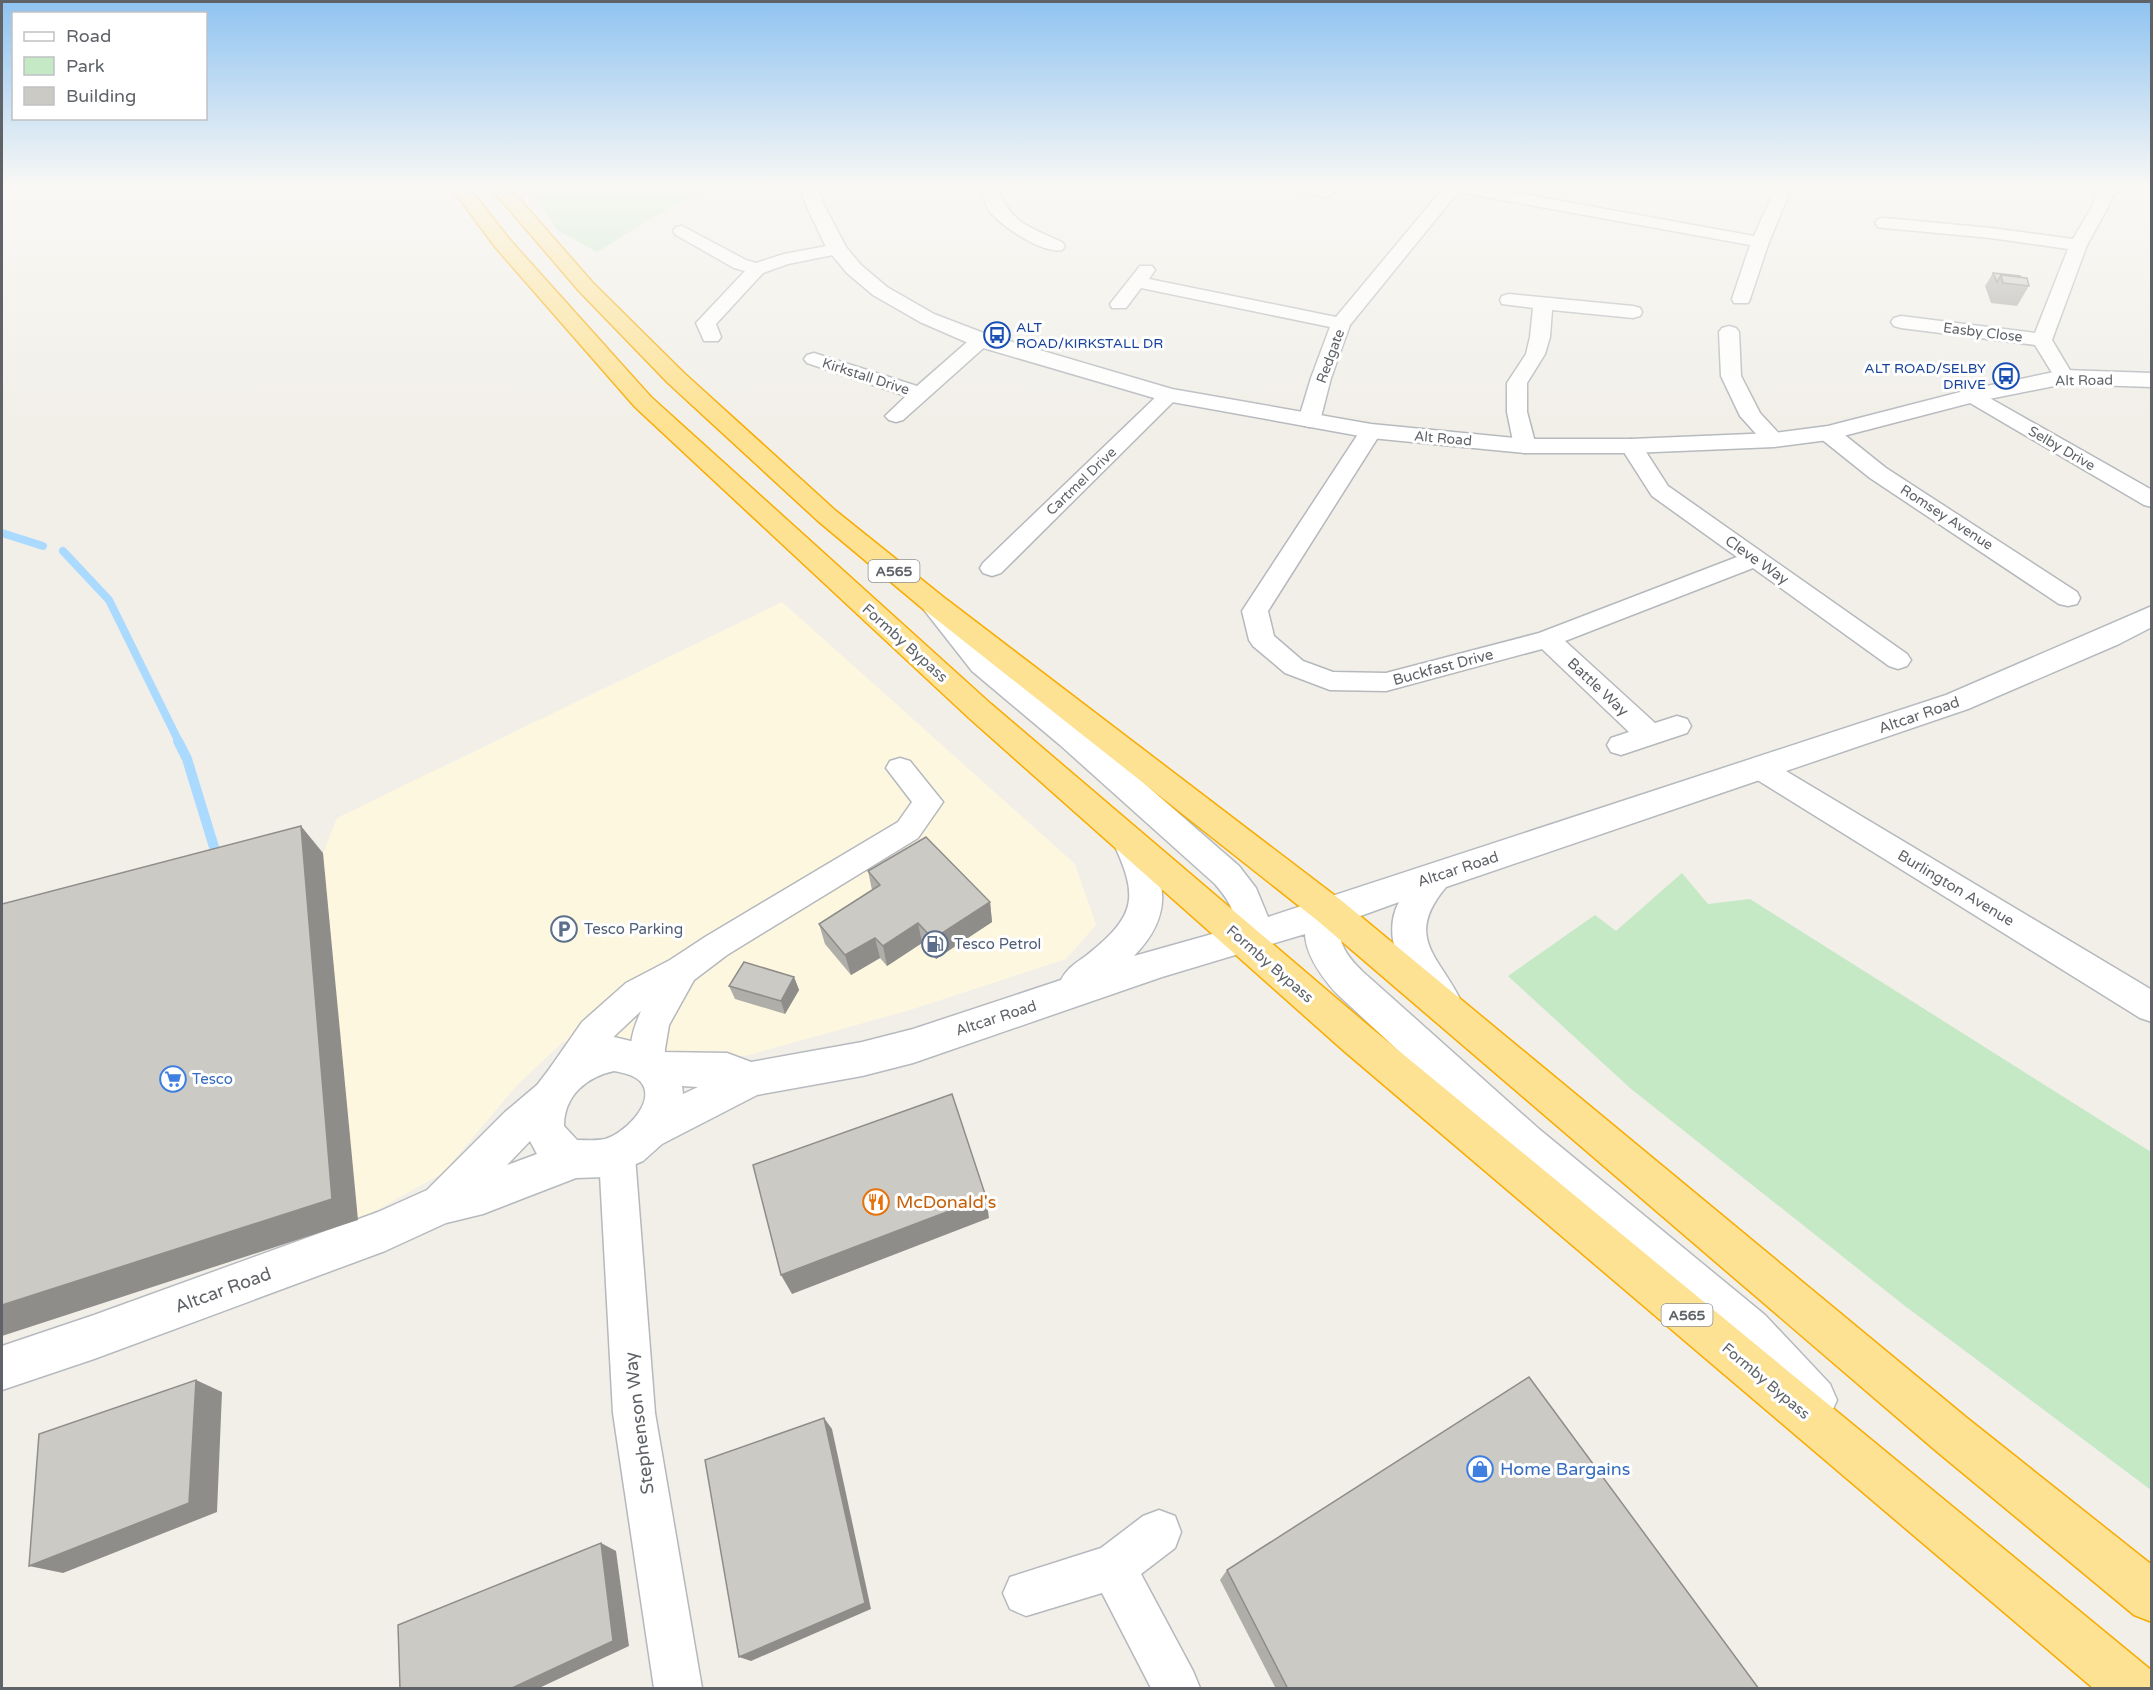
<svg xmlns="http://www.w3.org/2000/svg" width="2153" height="1690" font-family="'Varela Round',sans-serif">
	<rect width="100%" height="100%" fill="#f1efe8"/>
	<path fill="#fef7e0" d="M782 602 1075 864 1096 925 1066 959 910 1010 749 1055 676 1065 656 1038 564 1041 517 1085 443 1173 359 1220 2 939 323 853 337 818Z"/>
	<g fill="#c5e8c5">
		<path d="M529 186H716L664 211 597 252 557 230Z"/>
		<path d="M1682 873 1708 904 1750 899 2151 1152V1490L1905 1306 1630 1088 1508 976 1595 915 1616 931Z"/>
	</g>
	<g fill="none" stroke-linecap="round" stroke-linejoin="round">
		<g stroke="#aadaff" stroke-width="8">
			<path d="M2 533 43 546"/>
			<path d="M63 551 109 600 179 742"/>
		</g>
		<path stroke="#aadaff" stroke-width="10" d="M178 741 187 759 214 847"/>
		<g stroke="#b5b8bc" stroke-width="3">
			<g id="street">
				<path d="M980 186H996C1012 224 1027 226 1062 242L1065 246 1062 250C1043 254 1003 227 991 213 985 206 983 194 980 186Z"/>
				<path d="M1290 186H1321L1333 189 1335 192 1327 197 1292 189Z"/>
				<path d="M1445 186H1478L1754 236 1776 186H1792L1769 242 1750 299 1748 303H1734L1732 299 1750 245 1458 192 1350 325 1331 378 1320 421 1316 425 1309 427 1302 425 1298 421 1311 378 1330 327 1141 288 1126 308H1112L1110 304 1140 266H1152L1155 270 1149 279 1336 317Z"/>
				<path d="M2102 186H2129L2127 189 2113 194 2109 205 2087 245 2052 340 2074 377 2071 381H2057L2035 345 1901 328 1894 326 1891 322 1894 318 1901 316 2035 333 2068 249 1991 238 1884 228 1878 227 1875 223 1878 219 1884 218 1991 228 2073 239 2093 205 2097 192Z"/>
				<path d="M682 226 746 260 756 263 784 254 837 244 843 245 846 249 843 253 788 264 763 273 716 324 721 337 718 341H704L696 323 745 271 734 268 676 235 673 231 676 227Z"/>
				<path d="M1509 294 1633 306 1640 308 1642 312 1640 316 1633 318 1552 310 1550 337 1545 354 1527 383V412L1536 446 1533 451 1525 453 1517 451 1514 446 1507 412V383L1526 354 1530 337 1533 308 1502 304 1500 300 1502 296Z"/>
				<path d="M1729 326 1736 328 1739 332 1741 376 1760 413 1785 440 1782 445 1774 446 1766 445 1740 416 1721 376 1719 332 1722 328Z"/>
				<path d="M981 334 988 336 991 340 988 344 903 420 896 422 889 420 885 416 906 396 807 363 804 359 807 355 814 353 917 386 974 336Z"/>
				<path d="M1169 389 1176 391 1179 395 1176 399 1001 573 992 576 983 573 980 568 983 563 1162 391Z"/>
				<path d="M1972 390 1979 392 2152 490V507L2144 505 1965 400 1962 396 1965 392Z"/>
				<path d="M1371 425 1379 426 1382 431 1268 611 1274 636 1303 661 1333 672 1386 673 1539 633 1737 557 1652 496 1620 446 1623 441 1631 439 1639 441 1668 486 1907 654 1911 660 1907 666 1898 669 1889 666 1753 568 1565 641 1655 723 1677 716 1687 719 1691 726 1687 733 1621 755 1611 752 1607 745 1611 738 1629 732 1542 649 1386 691 1330 690 1285 673 1253 646 1249 640 1242 611 1360 431 1363 426Z"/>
				<path d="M1828 427 1836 428 1886 468 2077 592 2080 598 2077 604 2068 606 2059 604 1870 478 1820 438 1817 433 1820 428Z"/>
				<path d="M900 758 910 761 943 802 918 838 727 955 694 980 669 1025 665 1049V1062L660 1073 648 1077 636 1073C626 1052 632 1031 641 1011L606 1044 574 1090 562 1095 550 1090 545 1079 550 1068 582 1022 626 983 670 960 705 937 898 822 912 802 886 768 890 761Z"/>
				<path d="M1761 759 1771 762 2152 990V1022L2140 1018 1751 776 1747 769 1751 762Z"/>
				<path d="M617 1139 630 1144 635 1156 655 1413 702 1688H654L613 1413 599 1156 604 1144Z"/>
				<path d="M1159 1510 1175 1516 1181 1532 1175 1548 1141 1574 1193 1671 1200 1688H1151L1102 1593 1026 1616 1010 1609 1003 1593 1010 1577 1101 1548 1143 1516Z"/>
			</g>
		</g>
		<g stroke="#b6babf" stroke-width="3">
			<g id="secondary">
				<path d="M800 186H818L824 205 846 247 861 265 887 287 934 314 989 335 1172 389 1371 424 1525 439H1631L1774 433 1828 426 1972 389 2064 370 2152 373V387L2064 384 1974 402 1828 440 1774 447 1631 453H1525L1371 438 1161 400 973 345 920 322 873 295 847 273 827 249 806 205Z"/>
				<path d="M935 597 945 600 992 657 1082 729 1239 866 1256 888 1268 917 1946 695 2152 606V627L2119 644 1968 709 1446 887C1403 938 1440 957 1461 1001L1456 1012C1452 1013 1446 1017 1442 1017 1421 1016 1396 959 1393 940 1391 927 1393 913 1399 902L1341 923C1336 943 1349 958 1362 971L1539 1129 1765 1315 1830 1384 1837 1400 1830 1416 1814 1423 1798 1416 1733 1347 1511 1155 1336 993C1322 977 1306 956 1305 934L1162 977 913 1063 862 1076 757 1095 662 1144 643 1161 605 1177 576 1178 483 1214 446 1223 385 1251 94 1359 2 1390V1346L94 1315 378 1212 427 1190 505 1112 537 1085 554 1063 571 1051 594 1042 614 1037 643 1044 660 1052 727 1053 751 1062 862 1042 913 1029 1061 980C1067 968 1076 963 1087 955 1137 915 1139 897 1112 840L1116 831 1128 827 1140 831C1165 879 1176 913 1134 956L1230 929C1240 913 1225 896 1215 884L1060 745 972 671 921 606 925 600ZM614 1071C624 1073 637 1075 643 1085 654 1105 623 1134 605 1139 597 1141 586 1140 577 1140L564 1126C564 1096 586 1077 614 1071ZM682 1086 698 1087 683 1094ZM530 1141 537 1154 507 1165Z"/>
			</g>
		</g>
		<g stroke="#f9ab00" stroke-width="3">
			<g id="highway">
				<path d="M450 186H468L510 240 651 397 991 704 1370 1027 2151 1670 2152 1688H2093L1344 1051 969 718 635 407 496 248Z"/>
				<path d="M489 186H508L593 283 684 373 836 511 942 596 1342 901 1967 1418 2152 1565V1622L2134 1615 1935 1450 1318 921 922 608 818 521 668 383 579 291Z"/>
			</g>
		</g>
		<use href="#street" fill="#fff" fill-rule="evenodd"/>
		<use href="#secondary" fill="#fff" fill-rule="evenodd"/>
		<use href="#highway" fill="#fde293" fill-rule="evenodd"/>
	</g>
	<g fill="#afaea9">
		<path d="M1993 273 2020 277 2029 286 2017 306 1991 303 1985 286Z"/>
		<path d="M868 871 990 902 992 922 936 959 922 943 887 966 880 958 851 975 825 944 819 924 872 890Z"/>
		<path d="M794 977 799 990 785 1014 735 999 729 986Z"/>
		<path d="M1227 1570 1759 1689H1276L1220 1580Z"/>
	</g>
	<g fill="#8f8d8a">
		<path d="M301 826 323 853 358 1220 2 1336V1305Z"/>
		<path d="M990 902 992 922 936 959 933 939Z"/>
		<path d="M918 923 922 943 887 966 883 946Z"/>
		<path d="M875 938 880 958 851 975 845 955Z"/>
		<path d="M794 977 799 990 785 1014 781 1001Z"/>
		<path d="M986 1197 989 1218 792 1294 781 1275Z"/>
		<path d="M196 1380 222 1392 217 1512 63 1573 29 1566Z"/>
		<path d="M824 1418 832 1429 871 1609 751 1661 739 1657Z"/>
		<path d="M601 1543 616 1551 629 1646 537 1689H510Z"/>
	</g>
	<g fill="#cccac5" stroke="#8f8d8a" stroke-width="1.5">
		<path d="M1993 273 2020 276V277L2001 275 1997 282Z"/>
		<path d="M2001 275 2027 278 2029 286 2003 283Z"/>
		<path d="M301 826 332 1199 2 1305V904Z"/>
		<path d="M926 837 990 902 933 939 918 923 883 946 875 938 845 955 819 924 880 885 868 871Z"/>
		<path d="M744 962 794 977 781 1001 729 986Z"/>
		<path d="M952 1094 986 1197 781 1275 753 1165Z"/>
		<path d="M1529 1377 1759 1689H1288L1227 1570Z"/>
		<path d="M196 1380 189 1503 29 1566 39 1434Z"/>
		<path d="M824 1418 865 1603 739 1657 705 1460Z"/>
		<path d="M601 1543 613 1641 510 1689H400L398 1625Z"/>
	</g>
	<linearGradient id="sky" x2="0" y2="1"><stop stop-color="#8fc3f1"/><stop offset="0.44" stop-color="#f9f8f5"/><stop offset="1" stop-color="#f9f8f5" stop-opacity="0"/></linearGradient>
	<rect width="2153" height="422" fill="url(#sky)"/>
	<defs>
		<g id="bus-ring" transform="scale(1.35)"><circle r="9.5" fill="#fff" stroke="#1a4fb4" stroke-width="1.5"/><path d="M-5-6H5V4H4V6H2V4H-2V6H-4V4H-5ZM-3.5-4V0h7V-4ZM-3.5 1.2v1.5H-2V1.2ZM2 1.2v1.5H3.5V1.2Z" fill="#1a4fb4"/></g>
		<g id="parking-ring" transform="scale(1.35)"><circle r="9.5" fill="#fff" stroke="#5c6f8a" stroke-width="1.5"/><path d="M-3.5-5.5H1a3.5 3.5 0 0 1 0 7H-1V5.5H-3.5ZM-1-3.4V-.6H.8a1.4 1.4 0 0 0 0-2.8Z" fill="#5c6f8a"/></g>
		<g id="fuel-ring" transform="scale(1.35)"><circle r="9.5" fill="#fff" stroke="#5c6f8a" stroke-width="1.5"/><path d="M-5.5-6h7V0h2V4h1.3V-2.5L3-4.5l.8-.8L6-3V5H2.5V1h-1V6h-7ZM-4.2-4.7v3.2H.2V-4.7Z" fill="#5c6f8a"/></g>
		<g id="supermarket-ring" transform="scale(1.35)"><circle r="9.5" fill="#fff" stroke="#3f7fe0" stroke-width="1.5"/><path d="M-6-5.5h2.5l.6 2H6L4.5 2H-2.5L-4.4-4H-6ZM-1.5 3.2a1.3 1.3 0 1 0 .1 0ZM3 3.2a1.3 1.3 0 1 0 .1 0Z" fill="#3f7fe0"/></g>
		<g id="restaurant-ring" transform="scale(1.35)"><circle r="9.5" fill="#fff" stroke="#e8710a" stroke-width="1.5"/><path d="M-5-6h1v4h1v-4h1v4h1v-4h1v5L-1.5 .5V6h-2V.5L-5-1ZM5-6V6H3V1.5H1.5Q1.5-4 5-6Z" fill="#e8710a"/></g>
		<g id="shop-ring" transform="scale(1.35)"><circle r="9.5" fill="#fff" stroke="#3f7fe0" stroke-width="1.5"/><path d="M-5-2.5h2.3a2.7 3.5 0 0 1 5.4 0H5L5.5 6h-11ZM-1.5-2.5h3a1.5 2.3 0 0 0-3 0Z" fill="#3f7fe0"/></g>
	</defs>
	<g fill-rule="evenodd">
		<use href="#bus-ring" x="997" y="335"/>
		<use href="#bus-ring" x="2006" y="376"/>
		<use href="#parking-ring" x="564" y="929"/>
		<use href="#fuel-ring" x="935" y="944"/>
		<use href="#supermarket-ring" x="173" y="1079"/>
		<use href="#restaurant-ring" x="876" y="1202"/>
		<use href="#shop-ring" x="1480" y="1469"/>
	</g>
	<g text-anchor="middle" stroke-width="6" stroke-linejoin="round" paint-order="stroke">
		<g font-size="14" fill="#164399" stroke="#fff" text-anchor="start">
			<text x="1016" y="332">ALT<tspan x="1016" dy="16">ROAD/KIRKSTALL DR</tspan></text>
			<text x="1986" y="373" text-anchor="end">ALT ROAD/SELBY<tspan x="1986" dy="16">DRIVE</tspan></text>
		</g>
		<g font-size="14" fill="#5f6368" stroke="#fff">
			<text transform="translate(1983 332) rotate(7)" y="5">Easby Close</text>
			<text transform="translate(1330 356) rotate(-70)" y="5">Redgate</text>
			<text transform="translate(866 376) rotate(18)" y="5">Kirkstall Drive</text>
			<text transform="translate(2084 380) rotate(-1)" y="5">Alt Road</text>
			<text transform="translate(1443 438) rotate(5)" y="5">Alt Road</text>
			<text transform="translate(2062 448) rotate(30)" y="5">Selby Drive</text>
			<text transform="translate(1081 481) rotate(-44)" y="5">Cartmel Drive</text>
			<text transform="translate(1947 517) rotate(33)" y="5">Romsey Avenue</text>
		</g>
		<g fill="#fff" stroke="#8f9295" stroke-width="1.5">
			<rect x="868.5" y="560" width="51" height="22" rx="4.5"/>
			<rect x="1661.5" y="1304" width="51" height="22" rx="4.5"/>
		</g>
		<g font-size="14" font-weight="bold" fill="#5f6368">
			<text x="894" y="576">A565</text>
			<text x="1687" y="1320">A565</text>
		</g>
		<g font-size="15" fill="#5f6368" stroke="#fff">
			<text transform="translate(1757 560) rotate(35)" y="5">Cleve Way</text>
			<text transform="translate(905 643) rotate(42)" y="5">Formby Bypass</text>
			<text transform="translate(1443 667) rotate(-15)" y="5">Buckfast Drive</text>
			<text transform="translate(1598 687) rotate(43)" y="5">Battle Way</text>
			<text transform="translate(1919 715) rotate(-19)" y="5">Altcar Road</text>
			<text transform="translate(1458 869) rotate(-18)" y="5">Altcar Road</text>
			<text transform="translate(1956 888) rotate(31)" y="5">Burlington Avenue</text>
			<text transform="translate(1270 964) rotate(41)" y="5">Formby Bypass</text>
			<text transform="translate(996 1018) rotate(-18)" y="5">Altcar Road</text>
			<text transform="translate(1766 1381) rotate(40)" y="5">Formby Bypass</text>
		</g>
		<g font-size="15" fill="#4e5e75" stroke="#fff" text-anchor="start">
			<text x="584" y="934">Tesco Parking</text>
			<text x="954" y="949">Tesco Petrol</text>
		</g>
		<g font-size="15" fill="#366cbe" stroke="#fff" text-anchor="start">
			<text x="192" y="1084">Tesco</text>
		</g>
		<g font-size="18" fill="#c56008" stroke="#fff" text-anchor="start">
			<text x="896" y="1208">McDonald's</text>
		</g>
		<g font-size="18" fill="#5f6368" stroke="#fff">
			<text transform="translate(223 1290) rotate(-20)" y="6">Altcar Road</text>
			<text transform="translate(639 1423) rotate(-97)" y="6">Stephenson Way</text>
		</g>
		<g font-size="18" fill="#366cbe" stroke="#fff" text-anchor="start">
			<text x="1500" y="1475">Home Bargains</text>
		</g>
	</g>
	<rect width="2153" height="1690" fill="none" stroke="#5f6368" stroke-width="6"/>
	<rect x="12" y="12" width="195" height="108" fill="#ffffff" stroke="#bfc1c3" stroke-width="1.5"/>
	<rect x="24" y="32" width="30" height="9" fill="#ffffff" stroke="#bfc1c3" stroke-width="1.5"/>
	<text x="66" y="42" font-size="18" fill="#5f6368">Road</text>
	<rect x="24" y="57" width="30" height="18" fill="#c5e8c5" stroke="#bfc1c3" stroke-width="1.5"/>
	<text x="66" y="72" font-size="18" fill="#5f6368">Park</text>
	<rect x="24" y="87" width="30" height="18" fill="#cccac5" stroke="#bfc1c3" stroke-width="1.5"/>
	<text x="66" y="102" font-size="18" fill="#5f6368">Building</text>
</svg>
